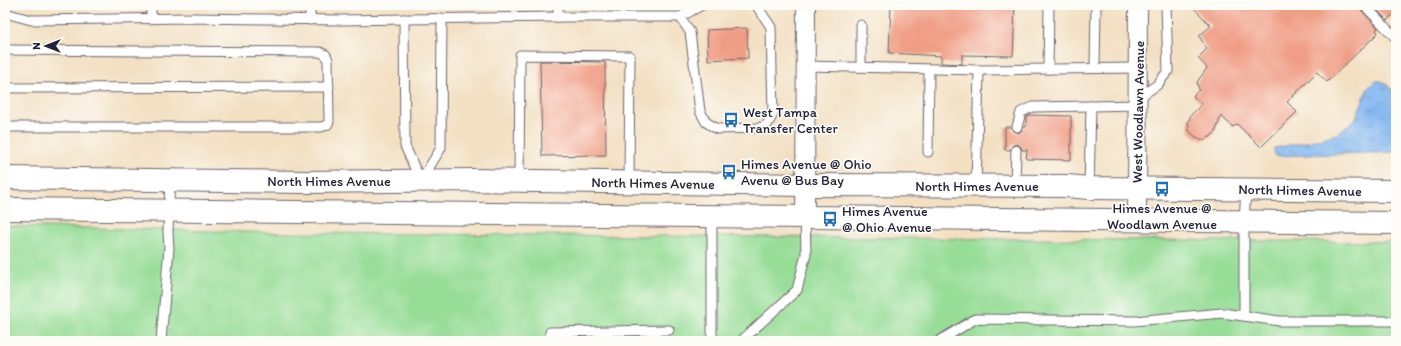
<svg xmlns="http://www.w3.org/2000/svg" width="1401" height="346" font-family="Itim,sans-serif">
	<defs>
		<pattern id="water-ripples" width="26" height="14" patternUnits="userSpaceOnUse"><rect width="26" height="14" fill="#84b7f1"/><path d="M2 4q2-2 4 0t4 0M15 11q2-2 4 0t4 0" fill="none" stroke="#6c94c4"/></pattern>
	</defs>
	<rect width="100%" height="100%" fill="#fdfcf7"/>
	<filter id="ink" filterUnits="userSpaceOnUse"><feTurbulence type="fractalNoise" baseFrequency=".025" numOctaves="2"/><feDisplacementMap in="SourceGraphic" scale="8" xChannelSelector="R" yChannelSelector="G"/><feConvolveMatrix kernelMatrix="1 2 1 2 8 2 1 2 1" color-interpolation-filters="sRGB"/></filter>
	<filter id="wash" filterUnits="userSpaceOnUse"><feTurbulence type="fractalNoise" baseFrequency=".012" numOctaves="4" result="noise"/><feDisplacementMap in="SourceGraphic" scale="16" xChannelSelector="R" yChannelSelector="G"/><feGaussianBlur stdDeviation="0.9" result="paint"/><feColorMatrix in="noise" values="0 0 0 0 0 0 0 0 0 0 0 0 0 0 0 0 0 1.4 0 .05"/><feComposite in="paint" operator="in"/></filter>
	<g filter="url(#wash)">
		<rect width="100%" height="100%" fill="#f3e0c3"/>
		<path fill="#97dd97" stroke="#5c8069" d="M5 226 293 233 1396 242V341H5Z"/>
		<path fill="url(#water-ripples)" stroke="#536c96" d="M1376 80 1384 82 1396 94V152L1275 156 1274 148 1312 141 1337 134 1355 120 1368 88Z"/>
		<g id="blocks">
			<g fill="#f09d85">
				<path d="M891 5H1015L1013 56 962 55V64L941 63V56L889 53Z"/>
				<path d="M1191 5H1358L1360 9 1378 28 1376 30 1378 33 1327 82 1317 72 1287 102 1297 112 1261 147 1237 124 1233 127 1221 116 1215 133 1210 137 1203 140 1196 137 1189 131 1188 122 1191 115 1202 104 1193 96 1199 90 1197 82 1207 68 1198 58 1207 49 1199 36 1211 26Z"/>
				<path d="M1372 5H1396V12L1387 20Z"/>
				<path d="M747 28 748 58 708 60 707 30Z"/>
				<path d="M540 61 605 62 606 155 542 156Z"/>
				<path d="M1029 115 1071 116V160L1026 159 1027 150H1022L1021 147 1017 144 1013 145 1010 150H1005V127H1011L1013 131 1019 133 1021 131 1023 127H1026V117Z"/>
			</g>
		</g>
	</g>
	<g filter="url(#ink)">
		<use href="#blocks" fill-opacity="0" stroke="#6b646b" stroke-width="1"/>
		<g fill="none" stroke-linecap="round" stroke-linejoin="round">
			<g stroke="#6b646b" stroke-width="11">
				<g id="lane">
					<path d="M151 5V19"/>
					<path d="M1364 5 1396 38"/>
					<path d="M5 13 31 20 194 18 339 20 558 17H680L702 5"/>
					<path d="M558 17V5"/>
					<path d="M680 17 690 32 700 111 706 122 717 129 759 128 767 125 773 114 771 27 756 5"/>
					<path d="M404 19 405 146 420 180"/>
					<path d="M310 20V5"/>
					<path d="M5 50 320 52 326 55 328 60 329 122 327 125 321 127H5"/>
					<path d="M805 66 979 70"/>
					<path d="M861 67V25"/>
					<path d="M1095 68 1096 5"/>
					<path d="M1048 69 1049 5"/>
					<path d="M5 88 329 87"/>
					<path d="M1138 98 1157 85 1168 71 1166 5"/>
					<path d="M1017 127 1021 112 1033 107 1091 106"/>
					<path d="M928 152 929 69"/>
					<path d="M422 179 441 148 442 18"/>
					<path d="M519 181 520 55 630 56 629 182"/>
					<path d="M976 186 979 70 1138 68"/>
					<path d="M1015 186 1016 150"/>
					<path d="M1089 188 1091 106 1138 105"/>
					<path d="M712 216V341"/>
					<path d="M1244 316V221L1246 190"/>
					<path d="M161 341 169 248 168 232 170 179"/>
					<path d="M550 341V332L669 330"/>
					<path d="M741 341 797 290 806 254 805 217"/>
					<path d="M939 341 975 319 1134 321 1222 313 1280 321H1396"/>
				</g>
			</g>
			<g stroke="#6b646b" stroke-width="20">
				<g id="street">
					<path d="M805 217 806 5"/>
					<path d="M1137 220 1138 5"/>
				</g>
			</g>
			<g stroke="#6b646b" stroke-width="24">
				<g id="secondary">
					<path d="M5 178 306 182 473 180 805 185 1067 186 1089 188 1396 191"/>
					<path d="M5 209 1396 223"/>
				</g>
			</g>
			<use href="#lane" stroke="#fff" stroke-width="9"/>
			<use href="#street" stroke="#fff" stroke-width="18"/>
			<use href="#secondary" stroke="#fff" stroke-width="22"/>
		</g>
	</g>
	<defs>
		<g id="bus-bare" transform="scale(1.2)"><path d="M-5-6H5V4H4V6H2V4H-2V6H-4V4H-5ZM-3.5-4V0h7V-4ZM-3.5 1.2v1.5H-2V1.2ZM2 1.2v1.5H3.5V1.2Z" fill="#1f6fb2" stroke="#fdfcf7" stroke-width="2.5" paint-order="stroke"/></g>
	</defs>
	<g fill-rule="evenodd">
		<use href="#bus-bare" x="731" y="120"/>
		<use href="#bus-bare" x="729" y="172"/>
		<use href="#bus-bare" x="1162" y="189"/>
		<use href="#bus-bare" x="830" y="219"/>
	</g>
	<g text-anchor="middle" stroke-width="3.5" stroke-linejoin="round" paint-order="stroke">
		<g font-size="14" fill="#22223b" stroke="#fdfcf7" text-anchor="start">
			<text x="743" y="117">West Tampa<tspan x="743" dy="16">Transfer Center</tspan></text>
			<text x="741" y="169">Himes Avenue @ Ohio<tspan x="741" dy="16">Avenu @ Bus Bay</tspan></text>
			<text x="1162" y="213" text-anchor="middle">Himes Avenue @<tspan x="1162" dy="16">Woodlawn Avenue</tspan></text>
			<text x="842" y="216">Himes Avenue<tspan x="842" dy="16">@ Ohio Avenue</tspan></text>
		</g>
		<g font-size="14" fill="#22223b" stroke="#fdfcf7">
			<text transform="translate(1138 112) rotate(-89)" y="5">West Woodlawn Avenue</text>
			<text x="329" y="186">North Himes Avenue</text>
			<text transform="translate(653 183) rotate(1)" y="5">North Himes Avenue</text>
			<text x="977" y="191">North Himes Avenue</text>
			<text transform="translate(1300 190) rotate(1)" y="5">North Himes Avenue</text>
		</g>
	</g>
	<rect width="1401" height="346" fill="none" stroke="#fdfcf7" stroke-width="20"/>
	<g transform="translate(46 46) rotate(270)" stroke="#fdfcf7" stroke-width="3" paint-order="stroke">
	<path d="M0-3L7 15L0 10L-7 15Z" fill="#22223b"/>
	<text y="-6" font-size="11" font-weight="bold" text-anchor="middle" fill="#22223b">N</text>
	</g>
</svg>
